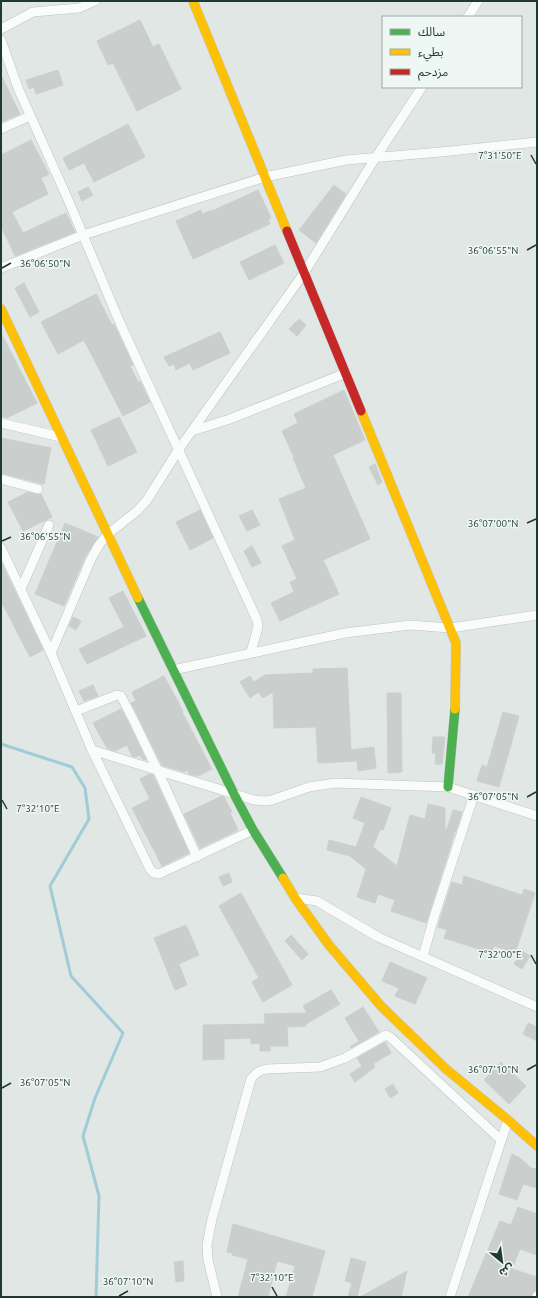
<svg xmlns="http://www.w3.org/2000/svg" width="538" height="1298" font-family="Ubuntu,'Noto Sans Arabic',sans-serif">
	<rect width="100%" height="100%" fill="#e1e7e4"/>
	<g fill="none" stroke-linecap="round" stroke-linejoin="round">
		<path stroke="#9fccd7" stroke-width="3" d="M1 744 72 767 85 788 89 819 50 886 71 976 123 1033 95 1098 83 1136 99 1196 96 1297"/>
	</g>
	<g fill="#cacfcd" stroke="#c9d0cd">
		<path d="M140 20 153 47 159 44 181 89 137 111 113 63 108 65 97 41Z"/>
		<path d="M58 70 63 85 36 94 34 87 29 89 26 80Z"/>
		<path d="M1 75 20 114 1 122Z"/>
		<path d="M128 124 145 157 94 182 84 163 69 170 63 158Z"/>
		<path d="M31 140 49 174 41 178 48 194 12 212 23 233 66 213 75 232 15 256 1 226V155Z"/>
		<path d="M334 185 346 194 316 243 299 230Z"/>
		<path d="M88 187 93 195 82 201 78 192Z"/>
		<path d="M258 190 271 218 268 220 270 224 193 259 176 221 201 210 202 214 212 210V211Z"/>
		<path d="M275 245 284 263 249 280 240 262Z"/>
		<path d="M24 283 39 312 30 317 15 288Z"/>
		<path d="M96 294 112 325 114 324 133 365 130 366 138 382 140 381 150 402 123 416 84 340 58 354 41 322Z"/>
		<path d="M299 319 306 325 297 336 289 329Z"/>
		<path d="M220 332 230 353 193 370 190 363 176 370 174 364 169 366 164 357Z"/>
		<path d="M1 333 37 403 7 418 1 416Z"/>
		<path d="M344 390 365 440 333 455 370 539 323 560 339 594 280 621 271 603 294 592 290 582 297 579 282 546 295 540 279 499 306 488 293 458 294 457 282 431 298 423 294 414Z"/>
		<path d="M119 417 137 452 108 466 91 430Z"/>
		<path d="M1 438 51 448 44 484 1 473Z"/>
		<path d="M375 464 382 482 378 485 369 467Z"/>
		<path d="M28 492 37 495 41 494 52 517 23 531 8 502Z"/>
		<path d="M200 510 213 538 190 550 176 522Z"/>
		<path d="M252 510 260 525 247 531 239 516Z"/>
		<path d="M65 523 98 537 85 557 64 606 35 594Z"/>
		<path d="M252 546 261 563 252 567 244 551Z"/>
		<path d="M1 562 43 650 30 657 1 601Z"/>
		<path d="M123 591 146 636 87 664 79 649 124 627 109 598Z"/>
		<path d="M73 617 81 621 76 630 69 626Z"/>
		<path d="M347 668 351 750 374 747 376 768 358 771 357 761 318 763 316 727 274 728 273 692 263 698 258 692 250 698 240 682 250 676 254 682 265 675 313 673V669Z"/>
		<path d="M164 676 183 711 182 712 212 769 198 776 189 774 187 770 184 772 162 765 131 703 136 701 132 692Z"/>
		<path d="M93 685 98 696 84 701 79 691Z"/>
		<path d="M387 693H401L402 772 388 773Z"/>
		<path d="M121 709 128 722 146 760 142 759 140 755 136 757 132 756 127 745 115 751 107 748 93 723Z"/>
		<path d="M503 712 519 716 499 787 477 781 482 765 487 767Z"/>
		<path d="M433 737H445L442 764H435L436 753H432Z"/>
		<path d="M150 774 153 775 189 853 162 866 132 808 150 799 140 779Z"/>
		<path d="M222 796 224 797 232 812 230 813 238 830 200 848 184 814Z"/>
		<path d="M361 797 391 808 383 830 380 829 373 847 397 866 410 815 425 819 428 804 445 808V829H447L453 810 462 812 456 831H455L451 845 426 923 391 911 395 900 378 894 375 903 357 897 366 869 350 856 327 850 329 840 356 847 365 823 353 818Z"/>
		<path d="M229 873 232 882 223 886 219 877Z"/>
		<path d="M464 876 522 895 524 889 535 893 515 953 494 946 491 953 444 938 447 930 438 927 441 916 452 882 462 885Z"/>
		<path d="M241 893 292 985 263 1002 252 982 259 978 219 906Z"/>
		<path d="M186 925 199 955 179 964 187 985 175 990 154 938Z"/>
		<path d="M291 935 308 954 302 960 285 941Z"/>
		<path d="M522 951 530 956 522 969 514 964Z"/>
		<path d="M390 962 427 978 415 1004 395 996 399 988 382 981Z"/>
		<path d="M331 990 340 1004 306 1024V1026L287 1027 288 1046H270V1051H260V1043L251 1044V1038L224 1039V1059L203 1060V1025L265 1024 264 1014 307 1013 303 1006Z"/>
		<path d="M363 1007 379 1032 351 1048 350 1047 359 1041 345 1018Z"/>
		<path d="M528 1023 537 1027V1041L523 1034Z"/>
		<path d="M385 1042 391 1053 373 1064 375 1067 355 1082 350 1074 362 1066 357 1058Z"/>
		<path d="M501 1062 526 1086 509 1104 484 1080Z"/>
		<path d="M393 1084 398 1093 390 1098 385 1089Z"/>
		<path d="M512 1154 520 1158 531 1168 537 1169V1188L523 1184 517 1200 499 1194Z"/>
		<path d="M518 1207 537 1214V1255L520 1249 512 1269 537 1277V1290L532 1293 531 1297H468L500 1221 511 1225Z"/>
		<path d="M233 1224 325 1251 312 1297H286L295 1266 277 1261 268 1297H238L248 1259 232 1255 233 1253 227 1252Z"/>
		<path d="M351 1258 366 1262 357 1297H348L352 1283 345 1281Z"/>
		<path d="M183 1261 184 1281 176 1282 174 1262Z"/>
		<path d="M407 1271 401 1297H360Z"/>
	</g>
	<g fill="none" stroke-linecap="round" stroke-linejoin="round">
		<g stroke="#bec4c1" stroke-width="10">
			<g id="street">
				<path d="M468 17 478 1"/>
				<path d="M1 29 33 12 79 8 95 1"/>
				<path d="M1 40 18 88 70 204 120 323 257 620 258 627 251 652"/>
				<path d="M1 129 30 116"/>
				<path d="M1 268 83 235 265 177 346 160 441 152 537 142"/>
				<path d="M1 423 61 437"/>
				<path d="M192 431 230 419 346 373"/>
				<path d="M1 479 38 489"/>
				<path d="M1 548 51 653 92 750 150 869 154 873 159 874 253 830"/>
				<path d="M21 589 49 525"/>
				<path d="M51 653 91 559 99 545 108 534 137 511 147 500 179 449 304 273 376 157 422 87"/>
				<path d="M173 670 345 633 410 625 450 628 537 615"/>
				<path d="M76 711 117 695 121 696 133 719 157 769 197 857"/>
				<path d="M92 750 254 800 265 801 272 800 309 787 335 783 448 787 537 816"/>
				<path d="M295 898 317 901 378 937 537 1007"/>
				<path d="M423 956 435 914 474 795"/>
				<path d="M217 1297 208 1260 207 1245 212 1219 251 1079C256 1073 259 1070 267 1069L320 1067 345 1058 386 1035 390 1037 501 1140"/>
				<path d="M450 1297 508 1120"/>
				<path d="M537 1297V1296"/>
			</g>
		</g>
		<g stroke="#bdc5c2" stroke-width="10">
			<g id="fast">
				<path d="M138 598 234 794 253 830 283 878"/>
				<path d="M448 787 455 709"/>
			</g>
		</g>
		<g stroke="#bdc5c2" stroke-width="10">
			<g id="slow">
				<path d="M193 1 287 231"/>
				<path d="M1 309 138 598"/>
				<path d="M361 411 456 643 455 709"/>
				<path d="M283 878 295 898 329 945 381 1006 446 1069 508 1120 537 1146"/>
			</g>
		</g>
		<g stroke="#bdc5c2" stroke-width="10">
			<path id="jam" d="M287 231 361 411"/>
		</g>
		<use href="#street" stroke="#fafbfb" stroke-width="9"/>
		<use href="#fast" stroke="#4caf50" stroke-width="9"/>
		<use href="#slow" stroke="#ffc107" stroke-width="9"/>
		<use href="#jam" stroke="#c62828" stroke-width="9"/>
	</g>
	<path fill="none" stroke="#1f3934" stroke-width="1.5" d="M531 155 536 164M527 250 536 245M2 268 11 263M527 523 536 519M2 541 11 537M527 797 536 792M2 800 7 809M531 955 536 964M527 1070 536 1065M2 1088 11 1083M272 1287 277 1296M119 1296 128 1291"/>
	<g font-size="10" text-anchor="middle" fill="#1f3934" stroke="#eef7f3" stroke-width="3" stroke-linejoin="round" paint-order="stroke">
		<text x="500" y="159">7°31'50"E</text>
		<text x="493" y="254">36°06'55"N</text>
		<text x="45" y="267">36°06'50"N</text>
		<text x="493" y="527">36°07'00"N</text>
		<text x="45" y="540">36°06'55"N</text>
		<text x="493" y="800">36°07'05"N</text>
		<text x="38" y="812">7°32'10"E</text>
		<text x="500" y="958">7°32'00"E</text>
		<text x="493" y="1073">36°07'10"N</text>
		<text x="45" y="1086">36°07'05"N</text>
		<text x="272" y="1281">7°32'10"E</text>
		<text x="128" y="1285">36°07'10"N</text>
	</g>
	<rect width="538" height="1298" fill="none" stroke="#1f3934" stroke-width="4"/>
	<rect x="382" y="16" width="140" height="72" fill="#eef7f3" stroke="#9baba7"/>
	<rect x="390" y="29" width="20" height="6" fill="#4caf50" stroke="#9baba7"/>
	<text x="418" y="36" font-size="12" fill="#1f3934">سالك</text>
	<rect x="390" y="49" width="20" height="6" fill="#ffc107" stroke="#9baba7"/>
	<text x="418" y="56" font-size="12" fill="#1f3934">بطيء</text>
	<rect x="390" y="69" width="20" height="6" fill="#c62828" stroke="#9baba7"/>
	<text x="418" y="76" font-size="12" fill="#1f3934">مزدحم</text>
	<g transform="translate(502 1262) rotate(151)" stroke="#eef7f3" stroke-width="3" paint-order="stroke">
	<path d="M0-3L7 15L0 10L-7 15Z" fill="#1f3934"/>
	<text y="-6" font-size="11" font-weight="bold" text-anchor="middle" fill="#1f3934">ش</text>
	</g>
</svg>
